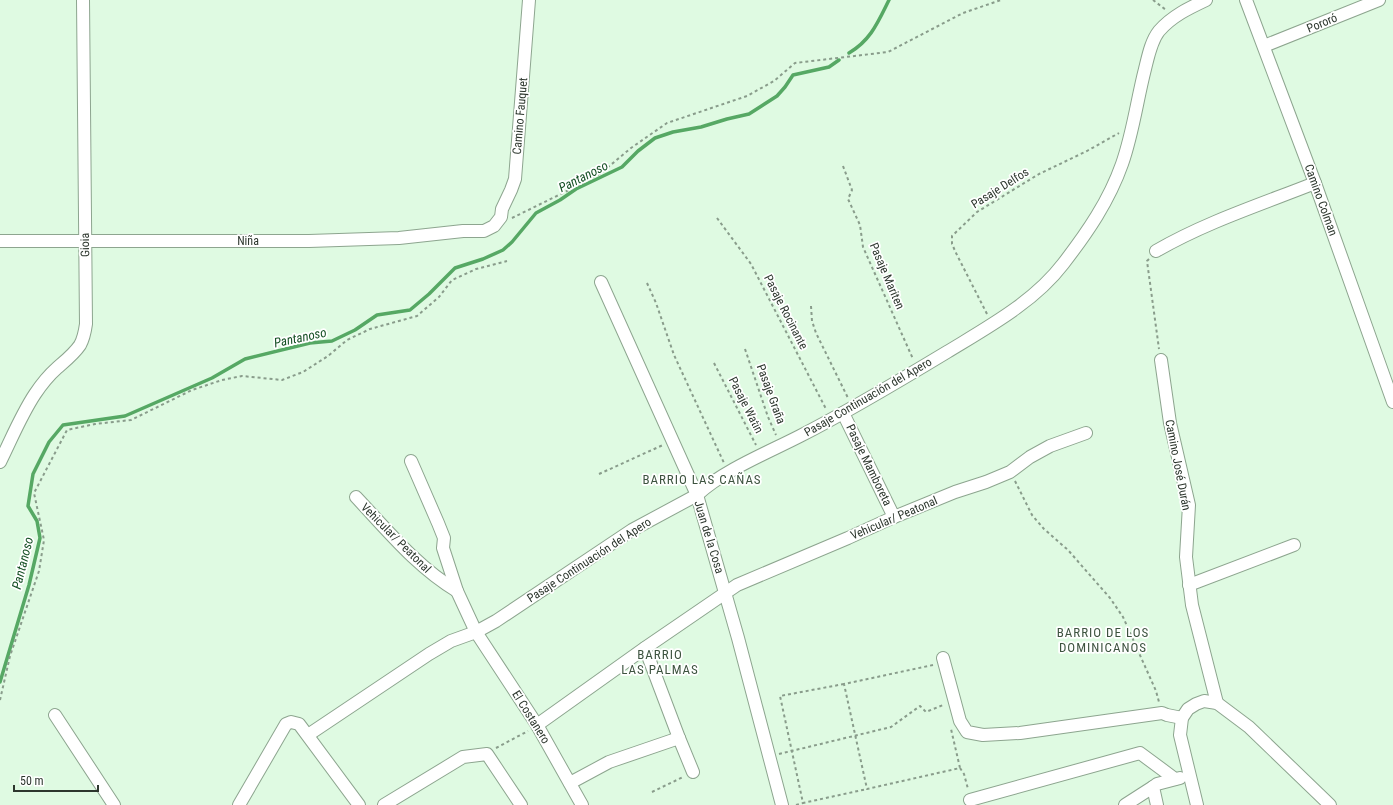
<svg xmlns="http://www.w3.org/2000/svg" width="1393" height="805" font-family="'Roboto Condensed',sans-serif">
	<rect width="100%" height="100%" fill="#dffae2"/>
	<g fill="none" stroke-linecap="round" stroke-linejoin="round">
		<g stroke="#56a864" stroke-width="3.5">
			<path d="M849 53C871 40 878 22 889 0"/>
			<path d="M0 682 29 585 40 538 37 521 28 506 33 474 49 442 63 425 125 416 212 378 245 359 310 343 332 341 355 330 377 315 410 310 429 294 455 268 483 259 503 250 512 242 536 213 560 200 576 189 622 167 638 151 655 138 673 132 701 127 727 119 749 114 777 96 785 87 793 75 829 67 839 60"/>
		</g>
		<g stroke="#8da58f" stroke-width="14">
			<g id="minor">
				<path d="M1246 0 1315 183 1393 402"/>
				<path d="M1264 46 1379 0"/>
				<path d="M0 241H309L399 238 463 231H484L494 226 501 217 502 209 511 190 515 179 529 0"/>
				<path d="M1156 251C1206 222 1262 204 1315 183"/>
				<path d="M601 282 697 495 738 638 782 805"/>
				<path d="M1161 360 1170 423 1189 505 1186 557 1192 605 1217 703"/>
				<path d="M843 413 894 517"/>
				<path d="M411 461 438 523 444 538 443 548 457 591 476 632 537 725 582 805"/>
				<path d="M0 462C11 440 21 415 35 394 41 385 48 376 57 368 65 361 74 354 80 345 84 338 85 331 86 324L83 0"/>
				<path d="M356 497C388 531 417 567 457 591"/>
				<path d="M1189 585 1294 545"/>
				<path d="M645 648 679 738 693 772"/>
				<path d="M943 658 960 721 967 732 983 735 1020 733 1162 713 1167 715 1182 718"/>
				<path d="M55 715 114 805"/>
				<path d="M537 725 645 648 737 585 848 538 894 517 955 492 986 482 1010 472 1030 457 1050 446 1086 433"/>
				<path d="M308 735 429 654 451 641 476 632 496 621 632 530 697 495C722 471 769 452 800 436 851 410 899 381 947 352 988 327 1034 302 1063 264 1087 233 1109 201 1122 164 1133 133 1137 100 1145 69 1148 57 1151 41 1159 31 1172 16 1189 8 1206 0"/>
				<path d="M570 783 609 762 679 738"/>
				<path d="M970 800 1140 753 1175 779"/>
				<path d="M239 805 286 724 291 722 299 724 359 805"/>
				<path d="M384 805 463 757 487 754 521 805"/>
				<path d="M1125 805 1153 787"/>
				<path d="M1157 805 1153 787 1157 784 1180 778"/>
				<path d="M1197 805 1180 735 1182 718 1188 709 1196 704 1204 701 1217 703 1249 727 1330 805"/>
			</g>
		</g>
		<g stroke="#899c8b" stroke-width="2" stroke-dasharray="3 3" stroke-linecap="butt">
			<path d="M1153 0 1166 10"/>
			<path d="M843 166 852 190 848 199 860 225 863 247 913 359"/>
			<path d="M512 218 575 187 601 173 631 148 667 123 747 96 774 81 795 63 888 52 963 13 1001 0"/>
			<path d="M717 218 751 264 826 409"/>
			<path d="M1149 259 1147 261 1159 349"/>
			<path d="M647 283 656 303 674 355 724 463"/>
			<path d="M811 306 812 321 816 333 848 398"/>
			<path d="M987 314 956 253 952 244V236L977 212 1039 174 1087 151 1119 133"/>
			<path d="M745 349 768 417 776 435"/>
			<path d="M714 363 756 445"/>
			<path d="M599 474 663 445"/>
			<path d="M1015 481 1032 515 1044 529 1068 550 1110 598 1123 617 1156 691 1159 702"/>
			<path d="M933 665 844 684 867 789 960 768 951 729"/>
			<path d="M844 684 780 696 803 803 867 789"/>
			<path d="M0 700 10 656 39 571 44 540 34 493 67 430 95 424 131 420 192 390 222 380 242 376 282 380 303 372 328 356 347 340 370 329 417 316 439 297 452 280 476 269 507 261"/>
			<path d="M496 748 528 731"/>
			<path d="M779 754 891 727 920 706 926 712 943 705"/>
			<path d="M960 768 964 774 968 789"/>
			<path d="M652 792 683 777"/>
			<path d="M796 805 803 803"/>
		</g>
		<use href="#minor" stroke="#fff" stroke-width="12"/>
	</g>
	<g text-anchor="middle" stroke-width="3.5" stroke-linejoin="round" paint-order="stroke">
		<g font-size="12" fill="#2c362d" stroke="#fff">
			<text transform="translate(1322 23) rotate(-22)" y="4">Pororó</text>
			<text transform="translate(520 116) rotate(-85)" y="4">Camino Fauquet</text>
			<text transform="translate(1000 188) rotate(-32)" y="4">Pasaje Delfos</text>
			<text transform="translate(1321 200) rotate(70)" y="4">Camino Colman</text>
			<text x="248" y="245">Niña</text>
			<text transform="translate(85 245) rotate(-91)" y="4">Gioia</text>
			<text transform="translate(887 276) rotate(67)" y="4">Pasaje Mariten</text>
			<text transform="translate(786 312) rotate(63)" y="4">Pasaje Rocinante</text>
			<text transform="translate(771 394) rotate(70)" y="4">Pasaje Graña</text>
			<text transform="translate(868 397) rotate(-30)" y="4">Pasaje Continuación del Apero</text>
			<text transform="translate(746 405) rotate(63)" y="4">Pasaje Watin</text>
			<text transform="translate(869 465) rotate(64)" y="4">Pasaje Mamboreta</text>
			<text transform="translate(1178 465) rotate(79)" y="4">Camino José Durán</text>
			<text transform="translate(894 518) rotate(-23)" y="4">Vehicular/ Peatonal</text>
			<text transform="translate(709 537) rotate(73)" y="4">Juan de la Cosa</text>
			<text transform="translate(396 538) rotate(45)" y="4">Vehicular/ Peatonal</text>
			<text transform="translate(589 560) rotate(-33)" y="4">Pasaje Continuación del Apero</text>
			<text transform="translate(531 717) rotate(58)" y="4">El Costanero</text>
		</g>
		<g font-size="13" font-style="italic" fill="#134e22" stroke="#fff">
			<text transform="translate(583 176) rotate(-27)" y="5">Pantanoso</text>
			<text transform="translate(300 337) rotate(-12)" y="5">Pantanoso</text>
			<text transform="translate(22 563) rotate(-76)" y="5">Pantanoso</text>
		</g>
		<g font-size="13" letter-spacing="1" fill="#3d533f" stroke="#fff">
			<text x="702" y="484">BARRIO LAS CAÑAS</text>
			<text x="1103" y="637">BARRIO DE LOS<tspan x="1103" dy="15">DOMINICANOS</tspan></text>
			<text x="660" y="659">BARRIO<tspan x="660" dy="15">LAS PALMAS</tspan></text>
		</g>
	</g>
	<path d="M14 785v6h84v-6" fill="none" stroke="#2c362d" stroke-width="2"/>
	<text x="20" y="785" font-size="12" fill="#2c362d" stroke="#ffffff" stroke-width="3" paint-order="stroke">50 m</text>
</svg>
